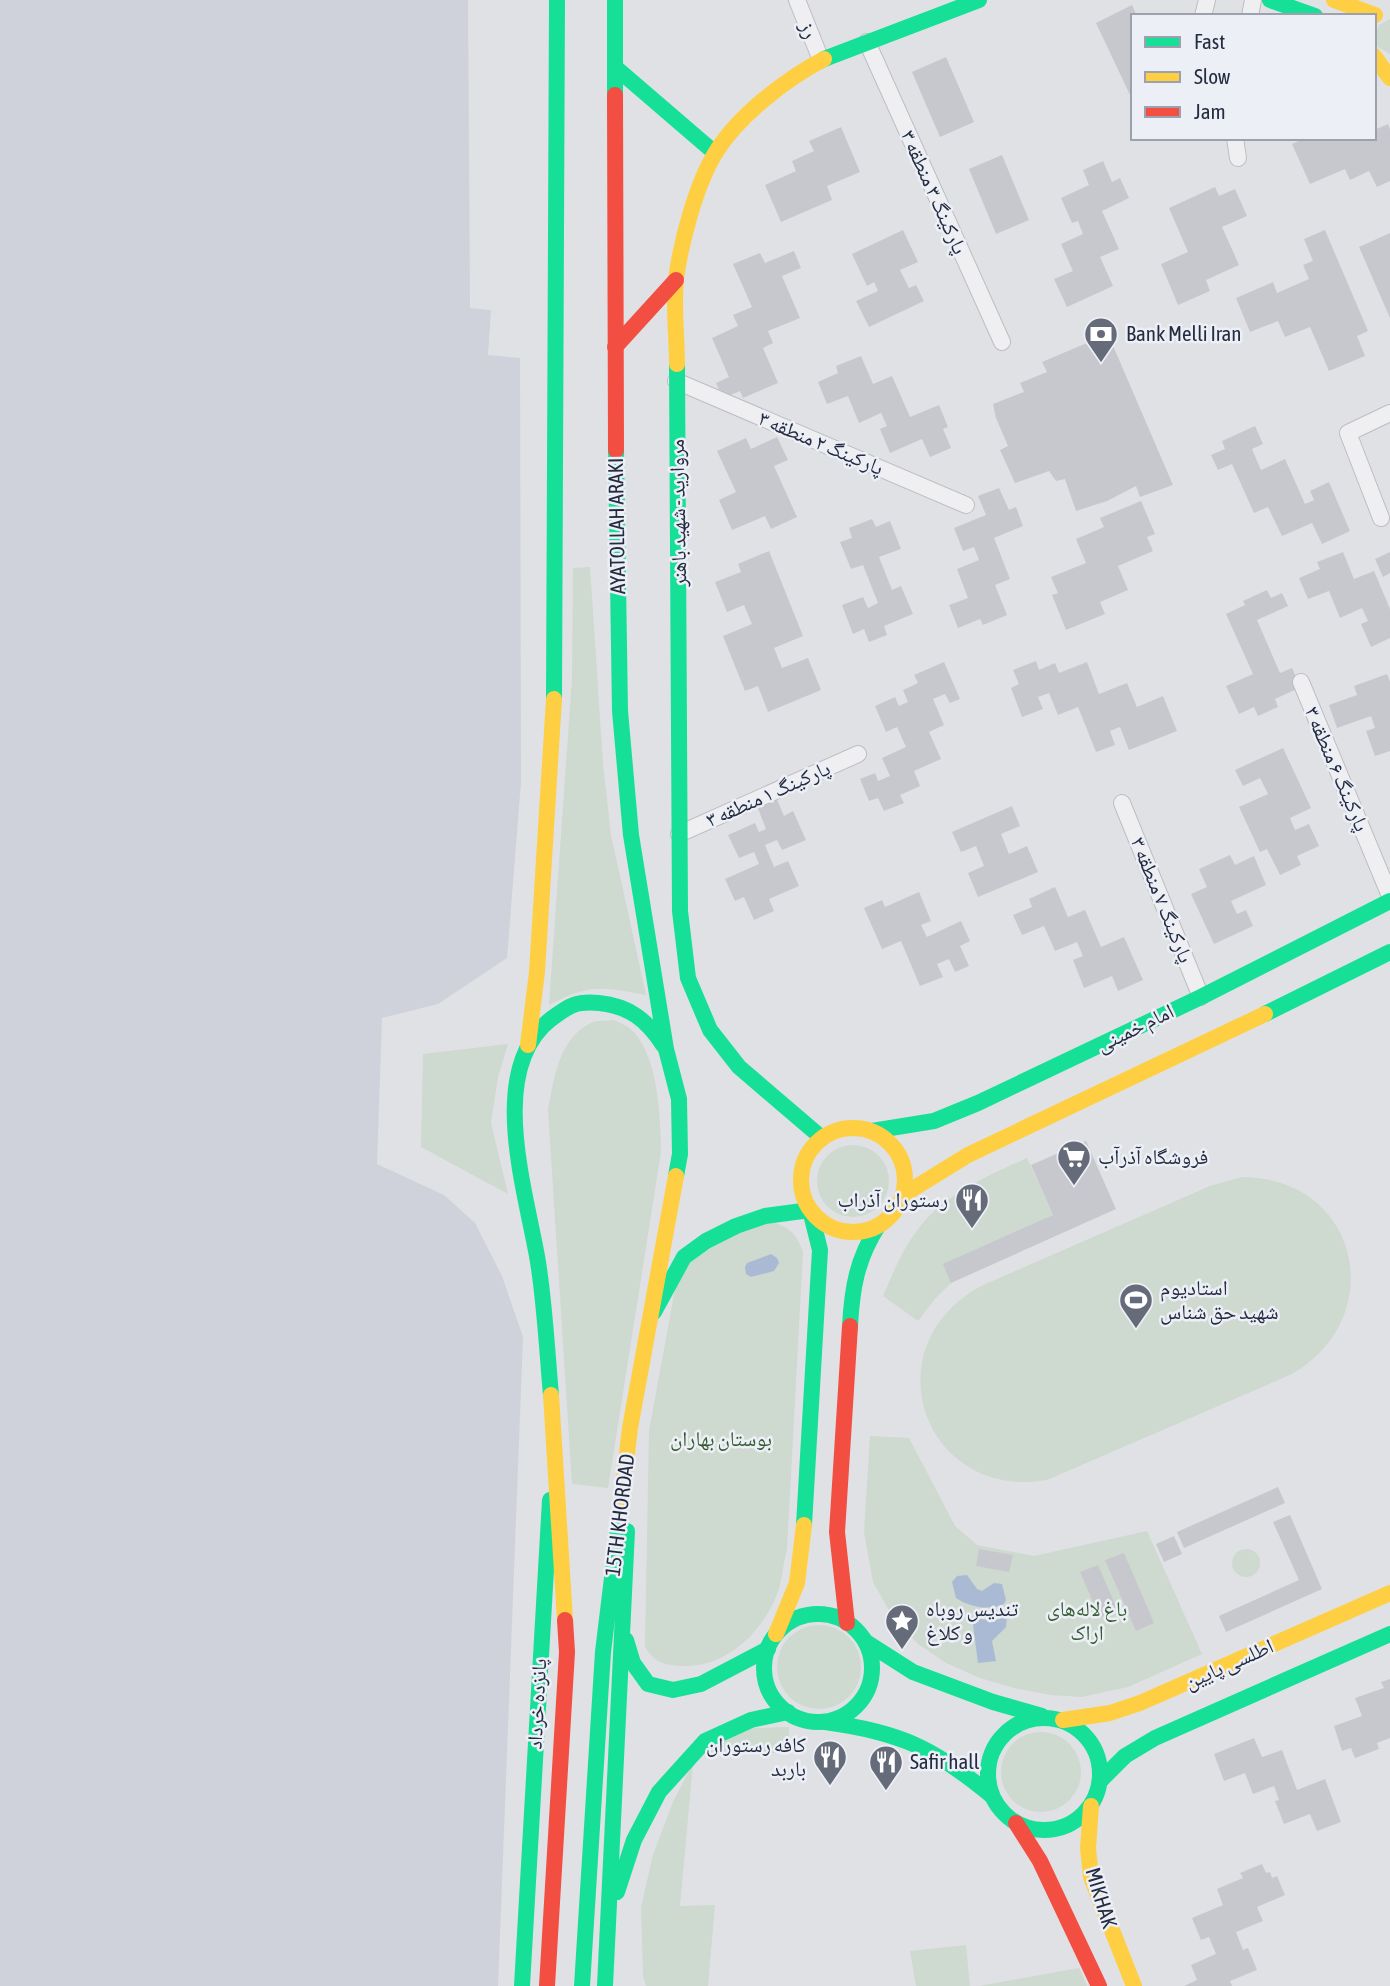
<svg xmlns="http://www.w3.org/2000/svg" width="1390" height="1986" font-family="'Asap Condensed','Noto Naskh Arabic',sans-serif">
	<rect width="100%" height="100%" fill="#e0e1e5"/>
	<path fill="#cfd2db" d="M0 0H468L470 308 491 310 488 355 520 358 521 782 507 958 438 1004 382 1018 377 1164 444 1195 475 1223 502 1276 523 1337 498 1986H0Z"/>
	<g fill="#ced9cf">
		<path d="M1390 19V54L1378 47 1375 36 1379 25Z"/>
		<path d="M590 567 603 764 611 835 646 995C604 987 589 983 549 1005L572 679 573 568Z"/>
		<path d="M613 1020C618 1022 624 1024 628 1027 658 1049 661 1118 661 1152L608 1488 572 1484 548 1109C554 1079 559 1038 591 1023 597 1020 606 1021 613 1020Z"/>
		<path d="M508 1044 498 1077 491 1123 508 1194 421 1147 423 1054Z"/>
		<circle cx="853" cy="1181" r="36"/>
		<path d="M1027 1158 1053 1215 951 1283 934 1300 918 1321 883 1296C893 1273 903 1248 919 1228 945 1194 989 1175 1027 1158Z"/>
		<path d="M1242 1177C1360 1178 1390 1317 1292 1374L1047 1480C923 1501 870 1346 981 1286L1210 1186Z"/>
		<path d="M761 1218C784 1226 795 1228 803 1252L787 1549C783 1564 782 1582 776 1597 759 1636 724 1668 680 1666 663 1665 652 1661 645 1646L649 1431 677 1278 692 1255Z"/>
		<path d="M870 1436 909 1438 955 1526 977 1545 1034 1556 1147 1531 1202 1654 1128 1687 1082 1697 1051 1695 1014 1688 980 1678 946 1663 918 1644 892 1616 873 1582 864 1532Z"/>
		<circle cx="1246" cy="1563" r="14"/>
		<circle cx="819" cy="1667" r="42"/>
		<path d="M789 1727V1753L702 1754 732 1729Z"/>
		<circle cx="1041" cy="1772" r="40"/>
		<path d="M693 1763 680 1906 715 1905 708 1986H646L643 1975 641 1907 653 1855 673 1802Z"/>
		<path d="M966 1945 970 1986H916L910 1951Z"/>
		<path d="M1079 1968 1087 1986H979Z"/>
	</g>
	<g fill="#abbad4">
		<path d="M771 1254 777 1258 779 1263 774 1271 751 1277 746 1274 745 1267 747 1263Z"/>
		<path d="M967 1575 977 1589 982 1591 994 1583 1002 1584 1006 1600 1004 1604C990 1611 969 1607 956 1598L952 1582 957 1576Z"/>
		<path d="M972 1617 991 1621 1007 1617 1006 1627 992 1641 996 1661 978 1663Z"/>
	</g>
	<g fill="#c7c8cd">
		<path d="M1132 5 1137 16H1133V96L1131 97 1096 23Z"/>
		<path d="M946 57 974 122 940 137 912 72Z"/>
		<path d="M1388 124 1390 129V181L1377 187 1369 171 1350 180 1345 169 1310 184 1292 144 1305 138H1374V130Z"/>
		<path d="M841 127 860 172 827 186 832 200 781 222 765 185 796 171 792 161 814 151 809 141Z"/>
		<path d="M1002 155 1029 220 996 234 969 169Z"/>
		<path d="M1103 161 1112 182 1120 178 1129 198 1102 211 1119 249 1100 257 1113 286 1067 307 1054 279 1073 271 1061 244 1083 234 1078 221 1072 223 1061 198 1089 185 1083 170Z"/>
		<path d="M1215 187 1219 196 1235 189 1247 216 1222 227 1239 265 1206 280 1210 291 1178 305 1161 264 1188 252 1169 208Z"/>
		<path d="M903 230 918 262 900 270 909 288 916 285 924 301 869 327 856 301 878 291 874 282 867 286 852 254Z"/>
		<path d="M1325 230 1368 331 1357 336 1365 356 1329 371 1310 327 1285 337 1278 321 1250 332 1236 298 1273 282 1277 293 1309 279 1303 265 1313 261 1304 239Z"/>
		<path d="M1390 233V318L1359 247Z"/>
		<path d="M794 251 801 268 782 276 800 318 768 331 773 343 763 348 778 383 743 398 740 391 723 398 716 383 729 377 712 338 738 326 733 315 752 307 733 264 760 253 765 263Z"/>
		<path d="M1108 334 1173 485 1140 497 1136 486 1107 501 1076 511 1065 479 1056 481 1049 471 1015 483 1000 450 1008 446 996 418 993 404 1024 392 1020 383 1047 372 1042 362Z"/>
		<path d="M861 356 873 384 892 376 910 417 939 405 948 427 943 429 951 448 930 457 922 439 890 453 880 429 887 426 881 413 859 423 848 396 827 404 818 382 838 373 836 366Z"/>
		<path d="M1255 426 1263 444 1252 449 1261 470 1285 459 1305 504 1314 500 1310 491 1329 482 1350 531 1322 544 1312 523 1282 536 1268 507 1254 513 1232 464 1218 470 1211 455 1225 449 1222 441Z"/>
		<path d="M777 437 788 460 774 466 797 517 771 529 765 516 732 530 719 500 736 492 717 451 746 438 751 449Z"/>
		<path d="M999 488 1009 510 1016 507 1023 526 994 538 1010 579 995 585 1007 615 983 625 980 619 958 628 949 605 968 598 957 569 979 560 974 547 963 551 954 528 986 515 978 496Z"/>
		<path d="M1141 501 1155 534 1147 537 1153 551 1118 566 1128 590 1100 602 1105 614 1066 630 1052 595 1058 593 1051 577 1086 563 1076 539 1104 527 1100 518Z"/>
		<path d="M872 519 876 527 890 521 901 549 879 557 892 590 901 586 913 614 884 626 887 635 869 642 864 629 853 634 842 605 863 597 868 608 878 603 863 565 851 569 840 542 852 538 849 528Z"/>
		<path d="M769 551 803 636 774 648 782 668 808 658 821 690 768 712 758 686 745 691 723 636 752 624 744 605 727 612 715 582 741 572 738 564Z"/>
		<path d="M1343 552 1354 579 1374 571 1390 609V638L1371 647 1361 624 1368 621 1362 608 1340 618 1329 591 1308 599 1299 578 1320 569 1317 562Z"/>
		<path d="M1390 552V573L1383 577 1375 559Z"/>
		<path d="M1267 590 1271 598 1282 593 1288 606 1257 620 1280 673 1292 668 1301 687 1275 699 1278 707 1258 716 1254 707 1239 714 1226 686 1253 674 1226 614 1245 605 1243 601Z"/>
		<path d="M1036 661 1039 670 1055 663 1059 673 1087 662 1099 694 1127 683 1137 707 1163 696 1177 731 1129 750 1120 727 1110 731 1115 745 1096 752 1078 707 1058 715 1049 693 1038 697 1043 709 1022 717 1011 688 1019 684 1013 670Z"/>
		<path d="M944 662 960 699 950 703 945 694 933 699 944 725 929 732 941 759 914 771 920 786 900 795 904 803 884 811 878 798 869 801 860 779 875 773 878 781 890 776 882 758 906 747 897 727 886 732 875 706 895 697 899 706 908 702 903 690 918 683 914 675Z"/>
		<path d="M1387 674 1390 682V751L1375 756 1366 731 1375 728 1371 716 1337 728 1329 705 1357 695 1354 686Z"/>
		<path d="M1283 748 1311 808 1290 818 1295 830 1309 824 1319 846 1297 856 1301 865 1280 875 1267 849 1260 852 1239 807 1268 794 1260 778 1243 786 1235 770Z"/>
		<path d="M776 797 784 816 793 811 806 840 782 850 777 840 765 845 774 867 788 861 799 886 769 899 774 911 754 920 744 897 735 901 725 879 759 864 754 852 739 858 728 835 755 823 759 832 766 829 757 806Z"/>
		<path d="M1012 806 1020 826 1001 834 1009 854 1027 846 1038 872 978 897 968 873 984 866 976 846 961 852 952 832Z"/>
		<path d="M1230 855 1235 865 1254 856 1266 885 1231 901 1237 914 1246 910 1253 926 1214 944 1191 894 1207 887 1199 869Z"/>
		<path d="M1055 887 1068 917 1085 910 1101 947 1124 937 1143 980 1118 991 1112 976 1084 988 1073 960 1083 956 1077 942 1055 951 1044 926 1022 935 1013 915 1032 907 1029 899Z"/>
		<path d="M919 892 931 921 921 925 927 937 961 921 970 941 960 946 969 966 955 972 949 959 937 964 943 977 920 986 901 941 882 949 864 908 882 900 885 907Z"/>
		<path d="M1086 1141 1116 1209 951 1283 943 1264 1053 1215 1031 1165Z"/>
		<path d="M1278 1487 1285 1503 1184 1548 1177 1532Z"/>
		<path d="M1290 1515 1322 1589 1226 1632 1219 1616 1299 1580 1273 1522Z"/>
		<path d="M1174 1536 1182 1554 1164 1562 1156 1544Z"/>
		<path d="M979 1549 1013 1555 1009 1572 976 1566Z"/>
		<path d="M1124 1553 1154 1623 1136 1631 1105 1560Z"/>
		<path d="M1098 1565 1118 1611 1100 1618 1080 1572Z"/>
		<path d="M1390 1679V1738L1377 1743 1379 1749 1355 1758 1351 1748 1342 1751 1334 1726 1362 1716 1355 1698 1384 1688 1381 1682Z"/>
		<path d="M1254 1738 1262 1757 1282 1750 1297 1790 1325 1779 1341 1822 1317 1831 1310 1814 1284 1824 1275 1801 1279 1800 1274 1786 1253 1794 1245 1773 1224 1781 1214 1754Z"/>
		<path d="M1262 1864 1266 1873 1270 1872 1272 1878 1277 1876 1285 1895 1257 1907 1263 1921 1236 1932 1243 1950 1248 1948 1257 1970 1230 1981 1232 1986H1184L1197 1980 1191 1965 1216 1954 1209 1937 1201 1940 1192 1918 1223 1905 1217 1889 1243 1878 1240 1873Z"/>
	</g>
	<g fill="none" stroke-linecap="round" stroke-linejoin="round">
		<g stroke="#bdbec3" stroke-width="18">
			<g id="street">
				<path d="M797 0 821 60"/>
				<path d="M1203 16 1207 0"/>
				<path d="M1250 16 1253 0"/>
				<path d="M867 42 1002 342"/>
				<path d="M1235 138 1238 158"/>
				<path d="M676 381 966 505"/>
				<path d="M1381 518 1348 433 1390 413"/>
				<path d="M1301 682 1390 896"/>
				<path d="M1122 803 1201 997"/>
				<path d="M679 834 858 754"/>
			</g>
		</g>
		<use href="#street" stroke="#efeff2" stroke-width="16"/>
		<g stroke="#16e098" stroke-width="16">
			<path d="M615 0V95"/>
			<path d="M1270 0 1315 16"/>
			<path d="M824 59 979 0"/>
			<path d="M615 67 715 153"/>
			<path d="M677 364 680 911 688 978 710 1030 739 1067 822 1138"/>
			<path d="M616 450 620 711 631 835 666 1049 679 1099 680 1154 676 1176"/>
			<path d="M554 699 557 0"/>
			<path d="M1265 1014 1390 952"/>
			<path d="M872 1131 934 1121 978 1103 1201 997 1390 901"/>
			<path d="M654 1312 684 1257 706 1241 736 1226 765 1216 810 1210 820 1250 804 1525"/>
			<path d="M850 1326C852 1288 857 1259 878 1226"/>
			<path d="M551 1395C547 1351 545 1306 538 1262 527 1194 485 1070 551 1019 570 1005 576 1001 599 1003 629 1006 647 1020 663 1045"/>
			<circle cx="818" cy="1668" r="54"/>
			<path d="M626 1640 633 1663 648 1684 673 1690 701 1684 768 1649"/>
			<path d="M866 1642 913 1672 993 1702 1042 1716"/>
			<circle cx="1044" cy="1774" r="56"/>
			<path d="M825 1722C900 1732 934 1748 992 1796"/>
			<path d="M1101 1780 1125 1756 1155 1738 1390 1634"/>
			<path d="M617 1892 634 1840 659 1792 705 1741 751 1720 788 1712"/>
			<path d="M522 1986 550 1500"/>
			<path d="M582 1986 603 1652 620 1512"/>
			<path d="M605 1986 627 1531"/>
		</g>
		<g stroke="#ffcf43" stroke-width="16">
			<path d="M1334 0 1375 15"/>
			<path d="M1374 56 1390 78"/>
			<path d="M677 364C677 337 673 306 676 279 681 242 696 184 716 152 738 116 786 79 824 59"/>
			<path d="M528 1045 537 972 554 699"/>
			<circle cx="853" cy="1180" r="52"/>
			<path d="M903 1195 968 1155 1265 1014"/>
			<path d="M551 1395 565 1620"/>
			<path d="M620 1512 630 1428 676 1176"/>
			<path d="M776 1634 797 1583 804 1525"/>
			<path d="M1063 1720 1110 1713 1140 1703 1390 1593"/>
			<path d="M1091 1806 1088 1848 1091 1877 1134 1986"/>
		</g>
		<g stroke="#f24e42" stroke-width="16">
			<path d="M615 95 616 450"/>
			<path d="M615 347 676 280"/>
			<path d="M847 1623 837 1532 850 1326"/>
			<path d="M1016 1823 1040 1861 1099 1986"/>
			<path d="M547 1986 567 1652 565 1620"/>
		</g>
	</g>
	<defs>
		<g id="bank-pin" transform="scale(1.75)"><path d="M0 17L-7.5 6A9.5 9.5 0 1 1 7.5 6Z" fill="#666b7a" stroke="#eceff6"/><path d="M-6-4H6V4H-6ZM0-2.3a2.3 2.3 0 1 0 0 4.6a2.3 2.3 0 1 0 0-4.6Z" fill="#fff"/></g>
		<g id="supermarket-pin" transform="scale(1.75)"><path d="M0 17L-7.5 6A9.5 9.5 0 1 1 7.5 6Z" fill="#666b7a" stroke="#eceff6"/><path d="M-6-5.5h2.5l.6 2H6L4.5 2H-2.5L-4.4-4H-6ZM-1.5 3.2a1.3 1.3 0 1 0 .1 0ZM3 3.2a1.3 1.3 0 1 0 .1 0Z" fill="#fff"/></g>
		<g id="restaurant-pin" transform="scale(1.75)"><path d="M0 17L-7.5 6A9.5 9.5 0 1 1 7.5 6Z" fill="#666b7a" stroke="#eceff6"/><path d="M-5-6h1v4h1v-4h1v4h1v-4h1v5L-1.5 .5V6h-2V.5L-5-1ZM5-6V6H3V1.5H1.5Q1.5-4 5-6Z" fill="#fff"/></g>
		<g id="stadium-pin" transform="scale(1.75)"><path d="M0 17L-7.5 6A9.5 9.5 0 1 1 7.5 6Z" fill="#666b7a" stroke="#eceff6"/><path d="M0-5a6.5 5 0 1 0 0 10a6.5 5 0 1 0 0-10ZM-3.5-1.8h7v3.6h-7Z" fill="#fff"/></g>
		<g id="sight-pin" transform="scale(1.75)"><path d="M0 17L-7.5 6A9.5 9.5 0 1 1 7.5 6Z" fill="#666b7a" stroke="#eceff6"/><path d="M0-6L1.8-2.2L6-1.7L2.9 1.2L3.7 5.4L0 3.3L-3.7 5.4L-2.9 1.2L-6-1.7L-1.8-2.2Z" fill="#fff"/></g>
	</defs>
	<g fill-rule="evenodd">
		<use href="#bank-pin" x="1101" y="334"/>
		<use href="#supermarket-pin" x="1074" y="1157"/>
		<use href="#restaurant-pin" x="972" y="1200"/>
		<use href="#stadium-pin" x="1136" y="1300"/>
		<use href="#sight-pin" x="902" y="1621"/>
		<use href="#restaurant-pin" x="830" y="1757"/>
		<use href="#restaurant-pin" x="886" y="1762"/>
	</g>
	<g text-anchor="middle" stroke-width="5" stroke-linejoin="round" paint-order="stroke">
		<g font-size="21" fill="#252c40" stroke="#eceff6">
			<text transform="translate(809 30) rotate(68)" y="7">رز</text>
			<text transform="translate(934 192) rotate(66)" y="7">پارکینگ ۳ منطقه ۳</text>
			<text transform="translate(821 443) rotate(23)" y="7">پارکینگ ۲ منطقه ۳</text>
			<text transform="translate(678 513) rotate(-91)" y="7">مروارید - شهید باهنر</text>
			<text transform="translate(617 526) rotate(-91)" y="7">AYATOLLAH ARAKI</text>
			<text transform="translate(1337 769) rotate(67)" y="7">پارکینگ ۶ منطقه ۳</text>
			<text transform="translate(768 794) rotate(-24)" y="7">پارکینگ ۱ منطقه ۳</text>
			<text transform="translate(1162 900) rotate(68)" y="7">پارکینگ ۷ منطقه ۳</text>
			<text transform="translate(1135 1028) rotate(-26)" y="7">امام خمینی</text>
			<text transform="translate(620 1515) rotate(-83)" y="7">15TH KHORDAD</text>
			<text transform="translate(1229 1664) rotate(-24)" y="7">اطلسی پایین</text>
			<text transform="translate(537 1704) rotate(-87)" y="7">پانزده خرداد</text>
			<text transform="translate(1101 1898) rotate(73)" y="7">MIKHAK</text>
		</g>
		<g font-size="21" fill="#252c40" stroke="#eceff6" text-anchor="start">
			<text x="1126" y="341">Bank Melli Iran</text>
			<text x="1098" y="1164">فروشگاه آذرآب</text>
			<text x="948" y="1207" text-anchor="end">رستوران آذراب</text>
			<text x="1160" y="1295">استادیوم<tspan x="1160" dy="24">شهید حق شناس</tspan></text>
			<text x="926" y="1616">تندیس روباه<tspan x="926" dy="24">و کلاغ</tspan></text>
			<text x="806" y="1752" text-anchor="end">کافه رستوران<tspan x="806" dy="24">باربد</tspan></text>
			<text x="910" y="1769">Safir hall</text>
		</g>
		<g font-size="21" fill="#345d31" stroke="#eceff6">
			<text x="721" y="1446">بوستان بهاران</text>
			<text x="1087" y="1616">باغ لاله‌های<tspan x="1087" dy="24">اراک</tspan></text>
		</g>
	</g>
	<rect x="1131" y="14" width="245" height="126" fill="#eceff6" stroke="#9ca1ad" stroke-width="2"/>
	<rect x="1145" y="37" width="35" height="10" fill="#16e098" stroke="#9ca1ad" stroke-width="2"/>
	<text x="1194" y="49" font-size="21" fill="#252c40">Fast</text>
	<rect x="1145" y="72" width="35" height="10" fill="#ffcf43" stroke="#9ca1ad" stroke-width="2"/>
	<text x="1194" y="84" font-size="21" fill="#252c40">Slow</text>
	<rect x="1145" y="107" width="35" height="10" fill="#f24e42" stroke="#9ca1ad" stroke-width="2"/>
	<text x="1194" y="119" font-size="21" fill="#252c40">Jam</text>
</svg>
